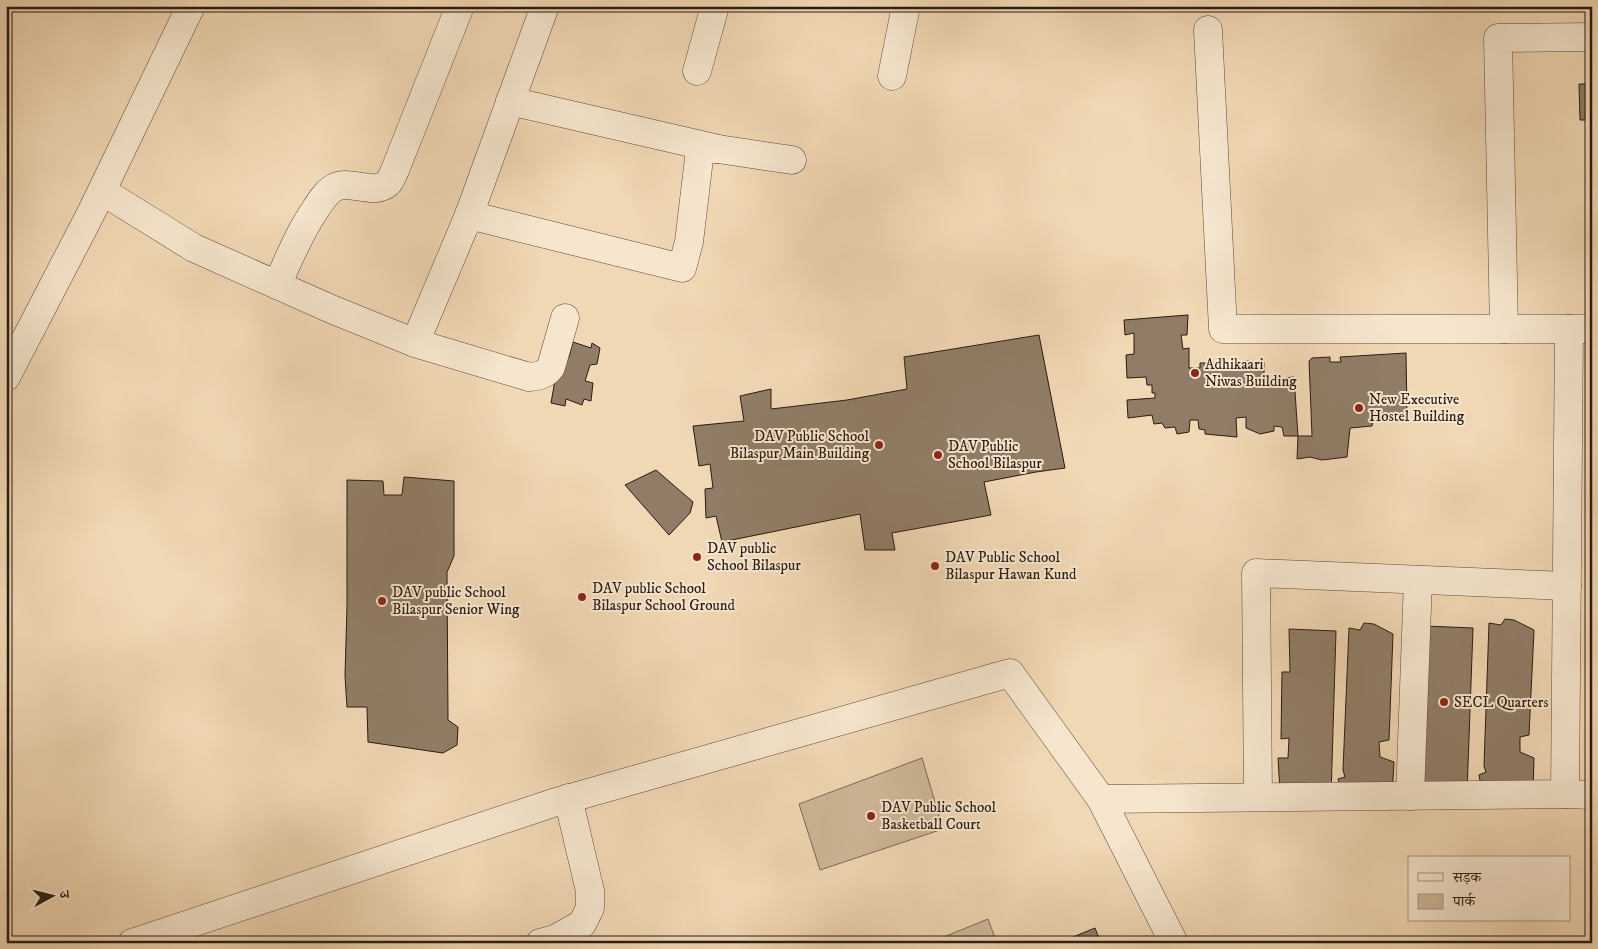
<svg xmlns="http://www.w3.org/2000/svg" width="1598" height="949" font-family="'IM FELL DW Pica','Noto Serif Devanagari',serif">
	<rect width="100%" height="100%" fill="#f1d8b4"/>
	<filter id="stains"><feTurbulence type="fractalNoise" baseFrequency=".004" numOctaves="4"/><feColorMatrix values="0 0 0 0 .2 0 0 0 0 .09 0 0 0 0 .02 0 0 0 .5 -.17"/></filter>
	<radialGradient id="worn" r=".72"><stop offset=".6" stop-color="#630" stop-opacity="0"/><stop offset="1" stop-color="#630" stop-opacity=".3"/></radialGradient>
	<g fill="#cfb899" stroke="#7c6a56">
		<path d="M922 758 943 829 820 870 799 804Z"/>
		<path d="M988 919 997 943H929Z"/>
	</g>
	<g fill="#917d67" stroke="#291b13">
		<path d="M1579 84H1592V120H1580Z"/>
		<path d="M1188 315 1187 335H1181L1183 349 1189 348V368H1200V363H1232V368L1246 367V361L1264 362V380L1294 377 1298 436H1284L1282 427 1274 426V431L1260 434 1246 428V417L1236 418 1237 437 1205 434V430L1199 429 1198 420H1190L1189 432 1177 434 1175 427 1165 428 1162 423 1154 424 1152 415 1128 418 1127 400 1155 398V393H1152V385H1147L1146 377 1127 378 1126 355 1134 354V333L1125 335 1124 320Z"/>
		<path d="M1039 335 1065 468 1036 472 984 482 991 515 892 533 895 550H865L860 514 722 542 716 516 706 518 705 489 713 488 710 464 699 466 693 426 744 421 740 396 771 389V409L780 408 847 400 907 389 904 357Z"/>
		<path d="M573 342 591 348 592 343 600 348 597 364 590 365 585 381 593 383 591 401 584 399 582 405 566 399 565 406 551 403 559 357H569Z"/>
		<path d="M1406 353 1407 414 1374 417 1372 426 1350 428 1347 457 1322 460 1310 457 1297 459 1298 436H1312L1309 361 1312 358 1330 357V362H1341L1340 357Z"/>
		<path d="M656 470 693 502 690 513 669 535 625 485Z"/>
		<path d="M404 477 454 481V556L447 572 448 720 458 727 457 745 443 753 368 742 367 707H347L345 676 347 606V480L383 481 384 495H402Z"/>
		<path d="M1505 619 1514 620 1534 630 1529 735 1520 737V752L1534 758 1533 792H1482L1479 775 1486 772 1484 766 1489 623 1501 625Z"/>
		<path d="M1364 623 1374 624 1393 634 1389 740 1379 742 1380 757 1394 762 1392 796 1342 797 1338 779 1345 777 1343 770 1349 628 1360 630Z"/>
		<path d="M1425 626 1473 628 1467 793 1413 795Z"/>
		<path d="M1289 629 1336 631 1331 797 1280 791 1278 758H1288L1289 738 1281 739 1282 672H1290Z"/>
		<path d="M1095 928 1101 943H1063V941Z"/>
	</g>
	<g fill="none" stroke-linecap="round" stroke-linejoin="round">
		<g stroke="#5b4a3b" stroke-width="29">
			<g id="minor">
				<path d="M1208 30 1223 329H1592"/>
				<path d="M697 71 715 6"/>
				<path d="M892 76 906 6"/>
				<path d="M510 101 718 149 792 160"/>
				<path d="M102 191 194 248 331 309 415 343 529 377C539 376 545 375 551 367L565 318"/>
				<path d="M469 215 682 268 689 242 700 150 718 149"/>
				<path d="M277 285C289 259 299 233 315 210 320 202 325 194 332 189 348 177 372 197 388 183 391 180 393 174 395 170L460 6"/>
				<path d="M1504 329 1498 38 1592 37"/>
				<path d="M415 343 469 215 545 6"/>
				<path d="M6 377 90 215 191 6"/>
				<path d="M1565 794 1592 795"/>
				<path d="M1410 796 1418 580"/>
				<path d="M1258 797 1256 573 1567 586"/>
				<path d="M1101 799 1565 794 1569 329"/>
				<path d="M132 943 553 803 1010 673 1101 799 1174 943"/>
				<path d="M540 943 555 939 582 924 590 908V891L568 798"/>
			</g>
		</g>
		<use href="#minor" stroke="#f6e6ce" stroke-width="28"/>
	</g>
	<g fill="#8f2418" stroke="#f6e6ce" stroke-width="2">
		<circle cx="1195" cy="373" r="5"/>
		<circle cx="1359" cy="408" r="5"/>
		<circle cx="879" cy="445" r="5"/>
		<circle cx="938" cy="455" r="5"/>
		<circle cx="697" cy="557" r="5"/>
		<circle cx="935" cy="566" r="5"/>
		<circle cx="582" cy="597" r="5"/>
		<circle cx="382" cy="601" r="5"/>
		<circle cx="1444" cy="702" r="5"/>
		<circle cx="871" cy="816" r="5"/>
	</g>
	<g text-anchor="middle" stroke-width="4" stroke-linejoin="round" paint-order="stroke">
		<g font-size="15" fill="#291b13" stroke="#f6e6ce" text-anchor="start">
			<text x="1205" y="369">Adhikaari<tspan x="1205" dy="17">Niwas Building</tspan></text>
			<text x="1369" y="404">New Executive<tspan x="1369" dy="17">Hostel Building</tspan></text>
			<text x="869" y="441" text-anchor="end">DAV Public School<tspan x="869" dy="17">Bilaspur Main Building</tspan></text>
			<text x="948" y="451">DAV Public<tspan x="948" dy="17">School Bilaspur</tspan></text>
			<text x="707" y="553">DAV public<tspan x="707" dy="17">School Bilaspur</tspan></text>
			<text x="945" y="562">DAV Public School<tspan x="945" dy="17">Bilaspur Hawan Kund</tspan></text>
			<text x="592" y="593">DAV public School<tspan x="592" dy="17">Bilaspur School Ground</tspan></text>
			<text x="392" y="597">DAV public School<tspan x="392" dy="17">Bilaspur Senior Wing</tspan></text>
			<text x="1454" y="707">SECL Quarters</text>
			<text x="881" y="812">DAV Public School<tspan x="881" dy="17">Basketball Court</tspan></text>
		</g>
	</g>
	<rect width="1598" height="949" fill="none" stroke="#f1d8b4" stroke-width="25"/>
	<rect x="8" y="8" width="1583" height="934" fill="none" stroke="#291b13" stroke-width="2.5"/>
	<rect x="12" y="12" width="1573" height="924" fill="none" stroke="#291b13"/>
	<rect x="1408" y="856" width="162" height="65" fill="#f6e6ce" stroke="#a49583"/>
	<rect x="1418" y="873" width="25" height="8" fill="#f6e6ce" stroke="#a49583"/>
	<text x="1453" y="882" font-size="15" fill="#291b13">सड़क</text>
	<rect x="1418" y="894" width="25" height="15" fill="#cfb899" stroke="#a49583"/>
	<text x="1453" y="906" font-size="15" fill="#291b13">पार्क</text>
	<g transform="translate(52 896) rotate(83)" stroke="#f6e6ce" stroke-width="4" paint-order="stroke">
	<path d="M0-4L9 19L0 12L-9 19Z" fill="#291b13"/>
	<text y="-8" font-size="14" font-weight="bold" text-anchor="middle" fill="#291b13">उ</text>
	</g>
	<rect width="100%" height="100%" filter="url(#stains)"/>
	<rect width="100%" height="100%" fill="url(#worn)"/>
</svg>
